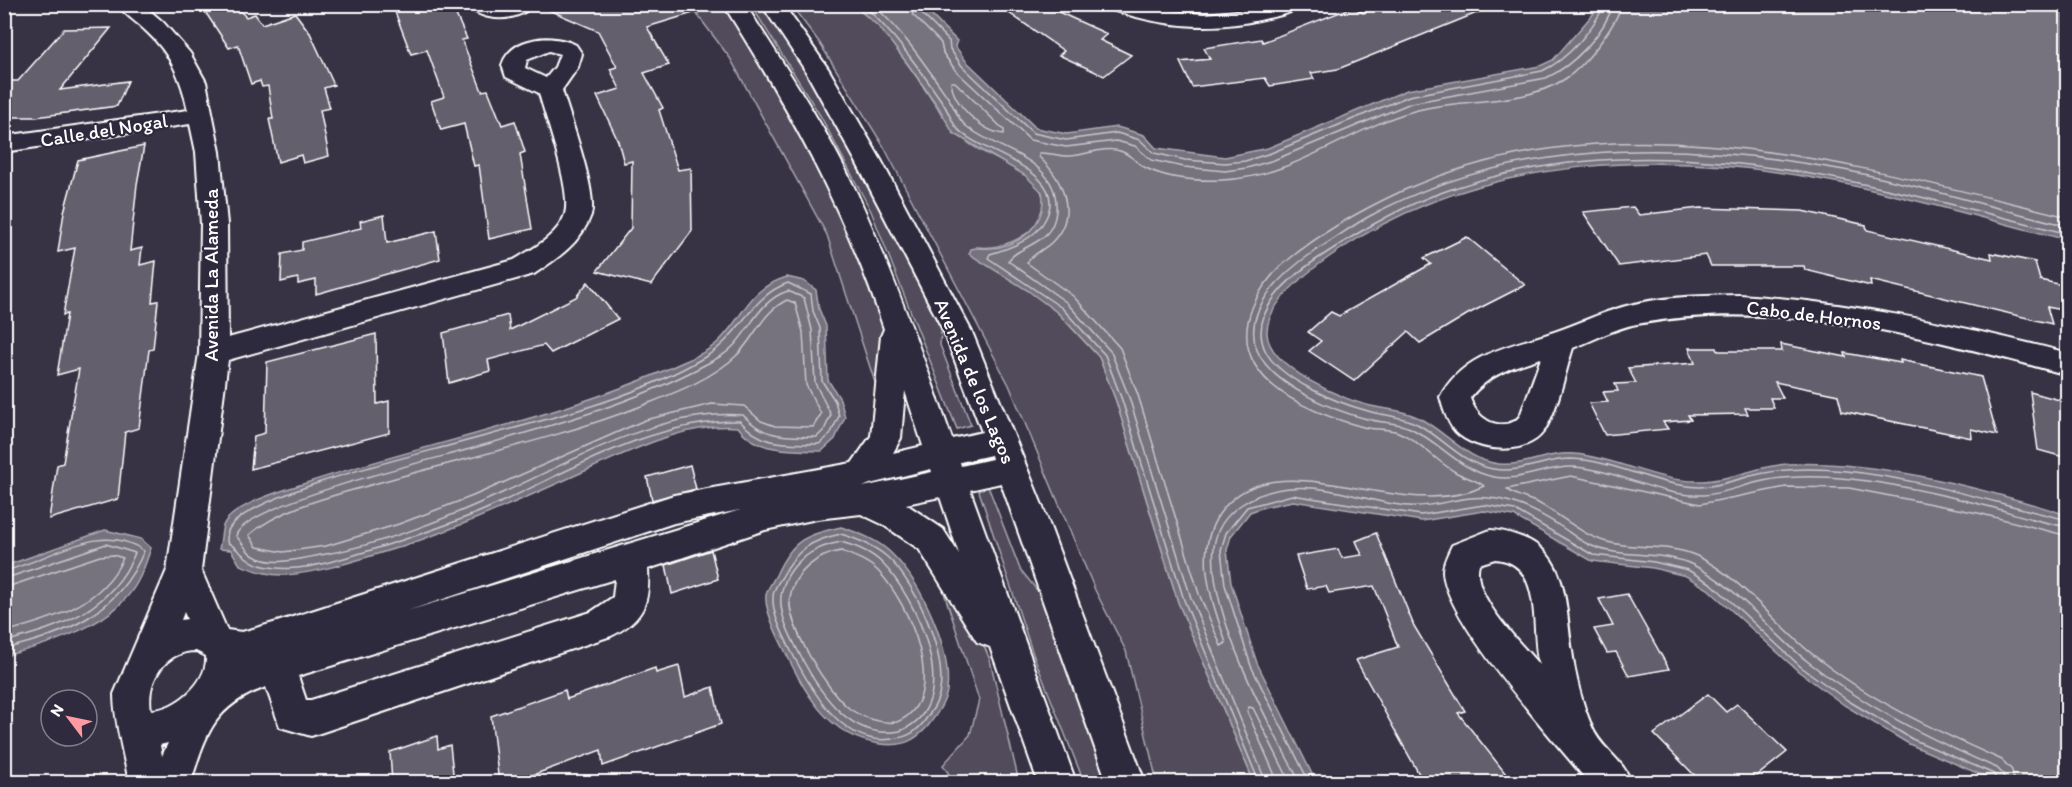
<svg xmlns="http://www.w3.org/2000/svg" width="2072" height="787" font-family="Itim,sans-serif">
	<rect width="100%" height="100%" fill="#373345"/>
	<filter id="ink" filterUnits="userSpaceOnUse"><feTurbulence type="fractalNoise" baseFrequency=".0167" numOctaves="2"/><feDisplacementMap in="SourceGraphic" scale="12" xChannelSelector="R" yChannelSelector="G"/><feConvolveMatrix kernelMatrix="1 2 1 2 8 2 1 2 1" color-interpolation-filters="sRGB"/></filter>
	<g filter="url(#ink)">
		<g fill="#514c5c" stroke="#a8a6ae" stroke-width="1.5">
			<path d="M690 5H724L768 67 852 234 883 310 887 338 881 401 827 235 730 58Z"/>
			<path d="M751 5H765L807 66 942 321 940 345 971 425 957 429 871 211 821 117Z"/>
			<path d="M791 5H854C861 13 870 18 878 26 888 36 897 50 906 62 926 88 941 120 966 141 985 158 1030 168 1041 191 1058 226 1006 251 978 247L1058 313 1099 357 1116 401 1178 602 1254 782H1157L1126 651 1095 590 1009 385 884 147 819 42Z"/>
			<path d="M988 486 1020 569 1045 600 1111 782H1084L1033 654 978 488Z"/>
			<path d="M933 559 976 627 990 660 1019 782H954L943 765 970 735 979 700Z"/>
		</g>
		<g fill="#76737f" stroke="#adabb2" stroke-width="1.5">
			<path d="M854 5H921L957 41 955 46 966 61 1036 128 1067 134 1117 127 1144 135 1156 148 1225 157 1268 148 1407 90 1540 66 1553 60 1601 5H2067V240C1992 221 1917 199 1840 183 1674 149 1484 152 1338 251 1314 267 1266 301 1267 333 1268 367 1345 402 1376 407 1391 410 1402 410 1417 417 1446 431 1465 460 1499 464 1525 467 1549 451 1575 454 1618 458 1659 483 1702 481 1731 480 1758 466 1787 464 1872 459 1986 489 2067 515V782H1998L1909 744 1844 705 1798 671 1708 589 1686 576 1653 568 1592 561 1514 516 1484 511 1422 521 1293 501 1264 507 1250 512 1231 536 1227 550 1231 583 1257 663 1316 782H1254L1178 602 1116 401 1099 357 1058 313 1027 290 969 254 971 249C978 247 983 249 990 248 1020 247 1048 223 1042 192L1026 176 953 133 939 108 907 63 879 27Z"/>
			<path d="M787 277 804 281 816 290 819 309 826 326 828 380 840 399 845 417 835 439 822 451C790 449 758 454 738 427 688 423 639 447 594 467 522 499 450 533 374 555 345 564 315 573 285 575 270 576 254 570 240 565L231 550 219 549C221 541 221 533 223 526 231 505 286 489 306 483 430 442 562 418 681 363 693 358 711 350 720 340 746 314 747 289 787 277Z"/>
			<path d="M841 527C859 533 879 540 893 555 922 584 952 649 947 691 945 703 935 717 928 726 914 742 901 747 880 744 827 737 804 691 783 647 777 635 764 608 766 595 767 589 773 581 776 575 792 540 805 535 841 527Z"/>
			<path d="M105 530 141 539 151 548C145 566 139 584 126 598 100 629 42 646 5 656V566Z"/>
		</g>
		<g fill="none" stroke-linecap="round" stroke-linejoin="round">
			<g stroke="#c8c7cc" stroke-width="1.5">
				<path d="M862 4C894 33 919 68 943 103 948 111 951 120 956 127 975 153 1071 168 1046 218 1036 239 1011 248 990 254L988 258 1062 308 1105 355 1122 400 1184 600 1259 782"/>
				<path d="M872 4C902 30 924 63 947 96 954 105 957 119 966 126 998 152 1060 158 1056 211 1053 246 1019 244 1008 261L1066 302 1111 352 1129 397 1191 598 1266 782"/>
				<path d="M910 4 913 15 941 43 943 53 956 71 1030 140 1066 147 1116 141 1135 146 1151 160 1184 167 1225 171 1247 168 1274 160 1411 103 1546 78C1573 66 1605 33 1613 4"/>
				<path d="M918 4 919 11 949 41 950 49 962 66 1033 133 1066 140 1117 133 1140 140 1154 153 1185 160 1225 163 1245 161 1271 153 1409 96 1542 71C1569 59 1592 30 1605 4"/>
				<path d="M1622 4C1615 27 1585 66 1565 79 1521 107 1462 97 1414 111 1348 129 1293 178 1222 180 1199 181 1168 179 1146 168 1137 164 1131 154 1120 151 1103 146 1087 155 1071 156 1060 157 1050 152 1039 153V157C1063 179 1079 215 1052 242 1044 250 1033 253 1027 263L1073 296 1120 348 1138 395 1199 594 1221 646 1226 643C1212 601 1191 548 1223 509 1280 438 1403 526 1484 486 1477 480 1466 478 1457 473 1436 462 1421 441 1398 432 1387 428 1374 430 1363 427 1326 417 1275 398 1255 365 1233 327 1259 284 1288 260 1323 231 1361 210 1402 191 1618 94 1850 164 2068 217"/>
				<path d="M951 82H955L1004 130V134C982 132 953 104 951 82Z"/>
				<path d="M2068 226C1993 208 1920 185 1844 170 1686 140 1512 138 1368 217 1350 227 1333 240 1315 251 1285 271 1241 309 1257 350 1271 385 1334 411 1367 419 1382 423 1397 422 1410 428 1440 442 1460 471 1494 477 1521 482 1546 466 1573 467 1617 469 1657 497 1703 495 1723 494 1743 485 1763 481 1792 475 1822 476 1851 479 1898 484 1945 495 1991 507 2016 514 2042 523 2068 527"/>
				<path d="M2068 234C1860 181 1643 116 1432 196 1391 212 1354 235 1317 259 1290 277 1248 312 1265 350 1279 380 1338 403 1368 411 1385 416 1403 416 1419 425 1444 439 1463 464 1493 469 1520 474 1545 459 1571 459 1615 460 1655 486 1699 487 1720 487 1739 478 1759 474 1787 468 1817 468 1846 471 1922 479 1994 503 2068 520"/>
				<path d="M788 283 811 294 813 311 820 328 822 381 835 401 839 416 830 435 819 444C787 443 762 447 740 421 649 420 565 474 484 510 446 526 407 539 368 551 334 561 295 575 260 565 246 561 239 549 227 542 227 538 227 532 229 529 248 495 407 457 448 446 535 422 627 403 705 357 740 337 750 296 788 283Z"/>
				<path d="M788 291 804 298 812 330 815 383 831 415 824 430 817 437C786 436 765 439 743 415 659 409 577 459 502 493 445 519 384 544 321 555 302 558 277 566 258 558 247 554 244 544 236 536 242 505 431 460 466 450 554 425 641 402 721 356 748 340 755 301 788 291Z"/>
				<path d="M787 300 795 303 803 332 806 385 821 414 813 427 775 426 761 421 744 406 712 404 645 420 473 496 399 524 326 546 283 552 257 547 249 535C282 507 333 496 374 484 464 458 557 439 644 405 674 393 712 379 736 356 755 338 762 312 787 300Z"/>
				<path d="M841 534C857 539 873 545 886 556 916 582 946 652 940 691 938 704 930 713 923 723 914 734 906 737 892 739 841 747 809 686 790 649 783 633 772 615 773 597 773 589 778 583 782 577 796 550 811 540 841 534Z"/>
				<path d="M841 542C856 546 871 552 882 563 916 597 967 705 900 731 847 742 814 684 795 645 788 631 779 612 781 596 786 564 812 547 841 542Z"/>
				<path d="M841 551C854 556 868 561 878 571 907 600 953 698 897 722 881 724 863 718 850 709 828 693 786 624 790 597 794 572 817 555 841 551Z"/>
				<path d="M4 571C49 561 101 519 144 551 117 615 67 633 4 649"/>
				<path d="M4 579 106 544 135 553C111 611 60 627 4 642"/>
				<path d="M4 588 100 556 113 555 123 558C102 605 50 620 4 632"/>
				<path d="M1275 782 1274 773 1247 711 1249 707 1253 708 1290 782"/>
				<path d="M1300 782C1269 725 1207 612 1214 547 1218 510 1257 491 1290 488 1331 484 1369 503 1409 506 1436 508 1462 495 1489 498 1516 500 1541 513 1563 528 1572 534 1581 542 1592 546 1624 559 1661 550 1693 565 1739 587 1768 630 1807 661 1865 707 1930 739 1997 768L2003 774 2005 782"/>
				<path d="M1309 782 1251 666 1225 585 1221 550 1226 533 1247 507 1292 495 1421 515 1484 505 1515 510 1593 555 1654 562 1688 570 1712 584 1801 667 1847 700 1912 739 1994 774 1997 782"/>
				<path d="M2014 782 2012 770 2002 760C1935 730 1868 700 1811 653 1773 622 1742 578 1697 556 1668 543 1637 550 1607 542 1582 535 1562 516 1540 504 1530 499 1514 496 1507 489L1571 476 1700 504 1786 487 1849 488 1978 513 2068 536"/>
			</g>
		</g>
		<g fill="#635f6d" stroke="#fff" stroke-width="1.5">
			<path d="M200 4H233L246 17 255 14 262 24 295 13 310 33 334 85 324 88 330 108 320 110 329 156 303 163 301 155 278 162 269 119H273L268 86 262 87 260 81 251 84 238 45 229 48Z"/>
			<path d="M392 4H451L467 39 462 40 482 91 488 90 502 125 515 121 525 152 520 154 532 229 489 239 479 165 474 166 464 124 441 130 431 101 444 97 427 50 411 54Z"/>
			<path d="M535 4H699L700 11 647 27 669 65 644 73 663 108 659 110 678 170 691 168 692 231 651 285 597 271 631 228 632 161 624 163 618 141 597 96 620 89 610 69 617 67 598 31Z"/>
			<path d="M996 4H1041L1107 34 1100 40 1131 55 1104 76 1059 55 1064 51Z"/>
			<path d="M1386 4 1494 6 1338 69 1311 73 1314 79 1270 86 1265 78 1192 87 1180 62 1210 59 1204 48 1261 39 1263 42 1353 7 1363 13Z"/>
			<path d="M111 28 60 90 128 81 117 106 36 117H4V81H18L64 29Z"/>
			<path d="M144 146 137 184 130 251 142 248 140 265 156 261 152 302 158 301 153 349 149 350 139 428 125 432 118 499 49 519 57 465 63 463 79 369 57 375 67 314 63 315 75 248 58 252 64 212 78 160Z"/>
			<path d="M1633 207 1639 215 1700 208 1802 211 1866 225 1867 230 1992 259 1991 253 2035 262 2040 280 2067 286V311L2047 307 2052 324 1870 280 1871 286 1805 270 1804 266H1711L1706 255 1619 266 1583 212Z"/>
			<path d="M384 215 387 243 436 231 440 259 316 294V280L298 284V278L281 282 282 254 302 250V242L361 228 360 221Z"/>
			<path d="M1467 237 1525 285 1468 314 1420 343 1408 332 1354 381 1309 351 1321 341 1308 332 1331 312 1339 316 1431 264 1424 258Z"/>
			<path d="M588 282 618 319 551 353 544 345 488 360 490 371 449 383 443 333 508 315 510 330 576 297Z"/>
			<path d="M376 334 377 404 389 401V433L251 469 254 436 265 433 267 362Z"/>
			<path d="M1781 344 1846 357 1845 353 1901 363 1900 360 1981 377 1997 435 1971 429 1972 438 1842 411 1838 395 1775 382 1783 398H1770L1774 408H1745L1748 414 1688 415 1691 420 1663 422 1668 429 1605 435 1589 403 1608 402 1603 392 1618 391 1615 384 1636 383 1628 368 1695 363 1689 348H1717L1718 351H1782Z"/>
			<path d="M2030 392 2067 402V458L2038 450Z"/>
			<path d="M690 465 696 489 652 500 647 477Z"/>
			<path d="M1376 533 1414 626 1465 711 1458 713 1513 783H1424L1356 660 1398 647 1374 586 1329 593 1326 586 1307 589 1296 556 1338 549 1342 558 1362 555 1356 541Z"/>
			<path d="M711 550 718 579 672 594 666 565Z"/>
			<path d="M1627 594 1669 669 1629 676 1616 652 1607 653 1594 629 1613 626 1599 599Z"/>
			<path d="M679 666 685 697 713 687 721 724 603 766 601 750 511 783H499L491 716 565 690 567 699 655 668 656 673Z"/>
			<path d="M1708 694 1726 712 1737 704 1787 752 1748 783H1702L1654 734Z"/>
			<path d="M437 736 438 749 450 745 454 783H392L390 752Z"/>
		</g>
		<g fill="none" stroke-linecap="round" stroke-linejoin="round">
			<g stroke="#fff" stroke-width="4">
				<g id="minor">
					<path d="M117 4H142L163 22 190 53 206 82 220 152 227 224 228 338 514 260C532 249 558 236 565 214 572 191 546 119 539 93L506 77 502 65C511 36 553 33 576 45L582 54 578 67 562 90C569 115 598 193 591 215 581 243 557 259 534 274L228 360 201 570 227 630 242 632 277 622 674 495 852 463 871 436 881 336 884 329C846 213 788 107 723 4H745C784 65 826 127 857 193 893 273 923 356 952 439L982 432 944 332 855 160 805 70 761 4H783L829 70 881 160 972 332 1042 505 1145 782H1107L1001 483 970 490 1076 782H1038L990 647 977 642 919 549 882 524 861 514 817 519 765 530 648 569C650 604 643 620 611 636L311 736 280 727 266 687C214 706 206 733 191 782H129C124 756 114 720 114 694L167 570 199 353 201 224 196 152 190 124 4 152V136L188 110C181 77 170 53 146 31 137 22 125 15 117 4ZM549 51 560 54 555 67 546 78 525 68 527 60ZM905 391 923 446 893 453 901 438ZM991 455 992 459 961 466 960 462ZM931 469 932 472 863 487 870 484ZM940 497 959 554 943 529 906 504ZM740 510 407 611 674 523ZM615 579 613 597 591 612 311 700H306L298 676ZM184 612 187 619 181 620ZM196 651 206 656C208 682 176 710 151 710 146 681 165 651 196 651ZM168 743 162 756 160 745Z"/>
					<path d="M467 4H533C520 23 480 23 467 4Z"/>
					<path d="M1106 4H1140L1160 10 1204 14 1248 10 1269 4H1302C1295 13 1278 16 1268 18 1213 32 1163 27 1109 9Z"/>
					<path d="M1740 295C1852 302 1959 325 2068 353V375C1930 338 1780 297 1637 324 1615 328 1594 340 1573 348 1565 372 1558 410 1544 431 1526 457 1475 452 1455 431 1447 422 1443 408 1440 397 1462 355 1506 347 1548 334 1574 326 1599 313 1626 306 1663 296 1702 296 1740 295ZM1541 358 1520 416 1515 421C1495 431 1476 417 1470 398 1487 375 1514 366 1541 358Z"/>
					<path d="M1490 530C1501 530 1510 533 1521 537 1569 554 1565 608 1572 651 1575 675 1582 704 1592 727 1600 748 1624 760 1631 782H1588C1555 741 1444 619 1443 571 1443 562 1449 552 1452 545ZM1495 559C1545 562 1530 631 1539 665 1520 642 1470 595 1479 564Z"/>
				</g>
			</g>
			<use href="#minor" fill="#2f2a3d" fill-rule="evenodd"/>
		</g>
	</g>
	<g text-anchor="middle" stroke-width="4.5" stroke-linejoin="round" paint-order="stroke">
		<g font-size="20" fill="#fff" stroke="#2f2a3d">
			<text transform="translate(104 130) rotate(-9)" y="7">Calle del Nogal</text>
			<text transform="translate(211 275) rotate(-90)" y="7">Avenida La Alameda</text>
			<text transform="translate(1814 315) rotate(7)" y="7">Cabo de Hornos</text>
			<text transform="translate(975 381) rotate(67)" y="7">Avenida de los Lagos</text>
		</g>
	</g>
	<rect width="2072" height="787" fill="none" stroke="#2f2a3d" stroke-width="24"/>
	<rect x="12" y="12" width="2048" height="763" fill="none" stroke="#fff" stroke-width="2" filter="url(#ink)"/>
	<g transform="translate(69 718) rotate(302)"><circle r="28" fill="#2f2a3d" stroke="#827f8b" stroke-width="1.5"/>
	<path d="M0-4.5L10 22L0 15L-10 22Z" fill="#ff9aa2"/>
	<text y="-9" font-size="16" font-weight="bold" text-anchor="middle" fill="#ffffff">N</text>
	</g>
</svg>
